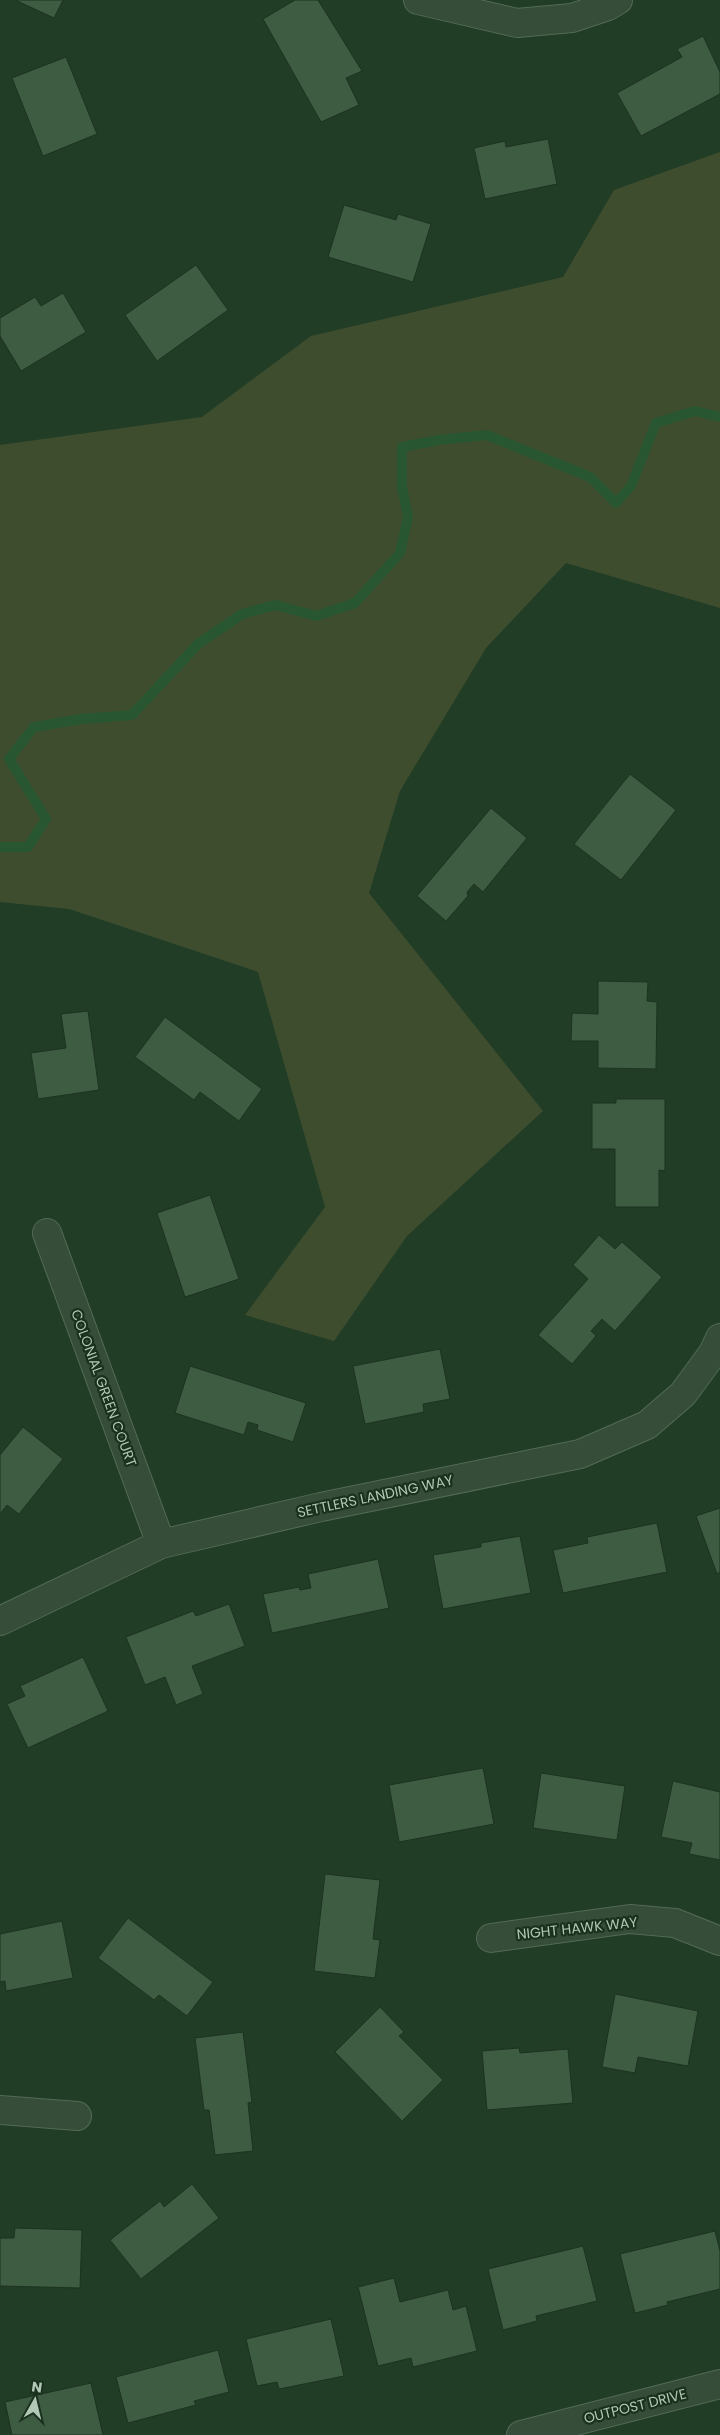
<svg xmlns="http://www.w3.org/2000/svg" width="720" height="2435" font-family="Poppins,sans-serif">
	<rect width="100%" height="100%" fill="#213d26"/>
	<path fill="#3f4d2f" d="M720 152V608L566 563 486 648 400 791 369 893 543 1111 407 1236 334 1341 245 1315 325 1207 258 972 69 909 0 902V445L202 417 311 336 563 277 614 190Z"/>
	<g fill="none" stroke-linecap="round" stroke-linejoin="round">
		<path stroke="#285630" stroke-width="10" d="M0 847H28L46 819 9 759 34 727 82 719 132 715 198 644 242 614 275 605 316 616 355 603 400 553 408 517 402 487V447L439 440 487 435 590 477 616 503 631 486 656 423 695 411 720 417"/>
	</g>
	<g fill="#3d5c42" stroke="#1c3320">
		<path d="M15 0H63L54 18Z"/>
		<path d="M295 0H318L362 71 346 78 359 105 321 122 263 19Z"/>
		<path d="M703 36 720 72V94L641 136 617 93 682 57 677 49Z"/>
		<path d="M66 57 97 134 43 156 12 78Z"/>
		<path d="M548 139 557 184 485 199 474 148 505 141 506 147Z"/>
		<path d="M344 205 396 220 398 214 431 224 413 282 328 257Z"/>
		<path d="M196 265 228 310 157 361 125 315Z"/>
		<path d="M63 293 86 332 21 371 0 336V318L35 297 41 306Z"/>
		<path d="M630 774 676 810 621 880 574 844Z"/>
		<path d="M491 808 527 838 483 892 474 884 467 892 468 896 446 921 417 896Z"/>
		<path d="M598 981 648 982 647 1001 657 1002 656 1069 598 1068V1041H571L572 1013 598 1014Z"/>
		<path d="M88 1011 99 1090 38 1099 31 1053 66 1048 61 1014Z"/>
		<path d="M165 1017 262 1089 239 1121 200 1092 194 1100 135 1057Z"/>
		<path d="M616 1099H665V1171L659 1170V1207H615V1149H592V1103H616Z"/>
		<path d="M210 1195 239 1279 185 1297 157 1213Z"/>
		<path d="M599 1235 615 1249 622 1242 662 1277 615 1331 602 1319 591 1331 596 1336 572 1364 538 1335 588 1279 573 1265Z"/>
		<path d="M440 1349 450 1399 423 1404 424 1412 365 1424 353 1366Z"/>
		<path d="M190 1366 306 1403 293 1442 257 1430 258 1425 248 1422 244 1435 175 1413Z"/>
		<path d="M23 1427 63 1459 19 1514 7 1505 0 1514V1455Z"/>
		<path d="M720 1508V1572L717 1574 696 1516Z"/>
		<path d="M657 1523 667 1572 563 1593 553 1550 588 1543 587 1537Z"/>
		<path d="M520 1536 531 1593 443 1609 433 1555 481 1547V1543Z"/>
		<path d="M378 1559 389 1608 272 1633 263 1594 299 1587 300 1590 311 1588 308 1574Z"/>
		<path d="M229 1604 245 1646 192 1666 203 1694 176 1705 165 1677 145 1685 126 1637 193 1611 196 1616Z"/>
		<path d="M83 1657 108 1711 28 1748 7 1704 25 1696 20 1686Z"/>
		<path d="M483 1768 494 1824 399 1842 389 1785Z"/>
		<path d="M541 1773 625 1786 617 1840 533 1828Z"/>
		<path d="M673 1781 720 1792V1860L689 1854 692 1843 661 1837Z"/>
		<path d="M325 1874 380 1880 373 1939 380 1940 375 1978 314 1971Z"/>
		<path d="M128 1918 213 1982 187 2016 159 1995 154 2000 98 1958Z"/>
		<path d="M62 1921 73 1978 6 1991 5 1981 0 1982V1934Z"/>
		<path d="M615 1994 698 2011 688 2066 638 2057 635 2073 602 2067Z"/>
		<path d="M380 2007 404 2032 399 2036 443 2080 402 2121 335 2052Z"/>
		<path d="M243 2032 252 2102 248 2103 253 2151 215 2155 209 2110H204L195 2038Z"/>
		<path d="M519 2048 520 2053 568 2049 573 2103 487 2110 482 2051Z"/>
		<path d="M192 2184 219 2218 141 2279 110 2240 160 2201 164 2207Z"/>
		<path d="M15 2228 82 2230 80 2288 0 2286V2238H14Z"/>
		<path d="M715 2231 720 2251V2289L667 2302 668 2305 635 2313 620 2254Z"/>
		<path d="M583 2246 597 2301 536 2316 537 2321 503 2330 488 2269Z"/>
		<path d="M394 2278 400 2302 448 2290 453 2310 466 2306 477 2351 413 2367 411 2358 378 2366 358 2287Z"/>
		<path d="M331 2319 344 2376 279 2389 277 2382 257 2386 246 2339Z"/>
		<path d="M218 2350 229 2392 194 2401 196 2405 128 2423 116 2377Z"/>
		<path d="M91 2383 103 2435H12L5 2402Z"/>
	</g>
	<g fill="none" stroke-linecap="round" stroke-linejoin="round">
		<g stroke="#536a57" stroke-width="30">
			<g id="minor">
				<path d="M418 0 517 23 572 18 608 6 618 0"/>
				<path d="M47 1233 161 1544"/>
				<path d="M0 1621 161 1544 321 1507 580 1454 647 1425 683 1394 713 1353 720 1338"/>
				<path d="M491 1938 630 1919 675 1923 720 1941"/>
				<path d="M0 2110 77 2116"/>
				<path d="M521 2435 720 2384"/>
			</g>
		</g>
		<use href="#minor" stroke="#354d39" stroke-width="28"/>
	</g>
	<g text-anchor="middle" stroke-width="4.5" stroke-linejoin="round" paint-order="stroke">
		<g font-size="14" fill="#b0c8b5" stroke="#1a311e">
			<text transform="translate(104 1388) rotate(70)" y="5">COLONIAL GREEN COURT</text>
			<text transform="translate(375 1496) rotate(-12)" y="5">SETTLERS LANDING WAY</text>
			<text transform="translate(577 1928) rotate(-6)" y="5">NIGHT HAWK WAY</text>
			<text transform="translate(635 2406) rotate(-14)" y="5">OUTPOST DRIVE</text>
		</g>
	</g>
	<g transform="translate(35 2400) rotate(8)" stroke="#1a311e" stroke-width="4" paint-order="stroke">
	<path d="M0-4L9 19L0 12L-9 19Z" fill="#b0c8b5"/>
	<text y="-8" font-size="14" font-weight="bold" text-anchor="middle" fill="#b0c8b5">N</text>
	</g>
</svg>
